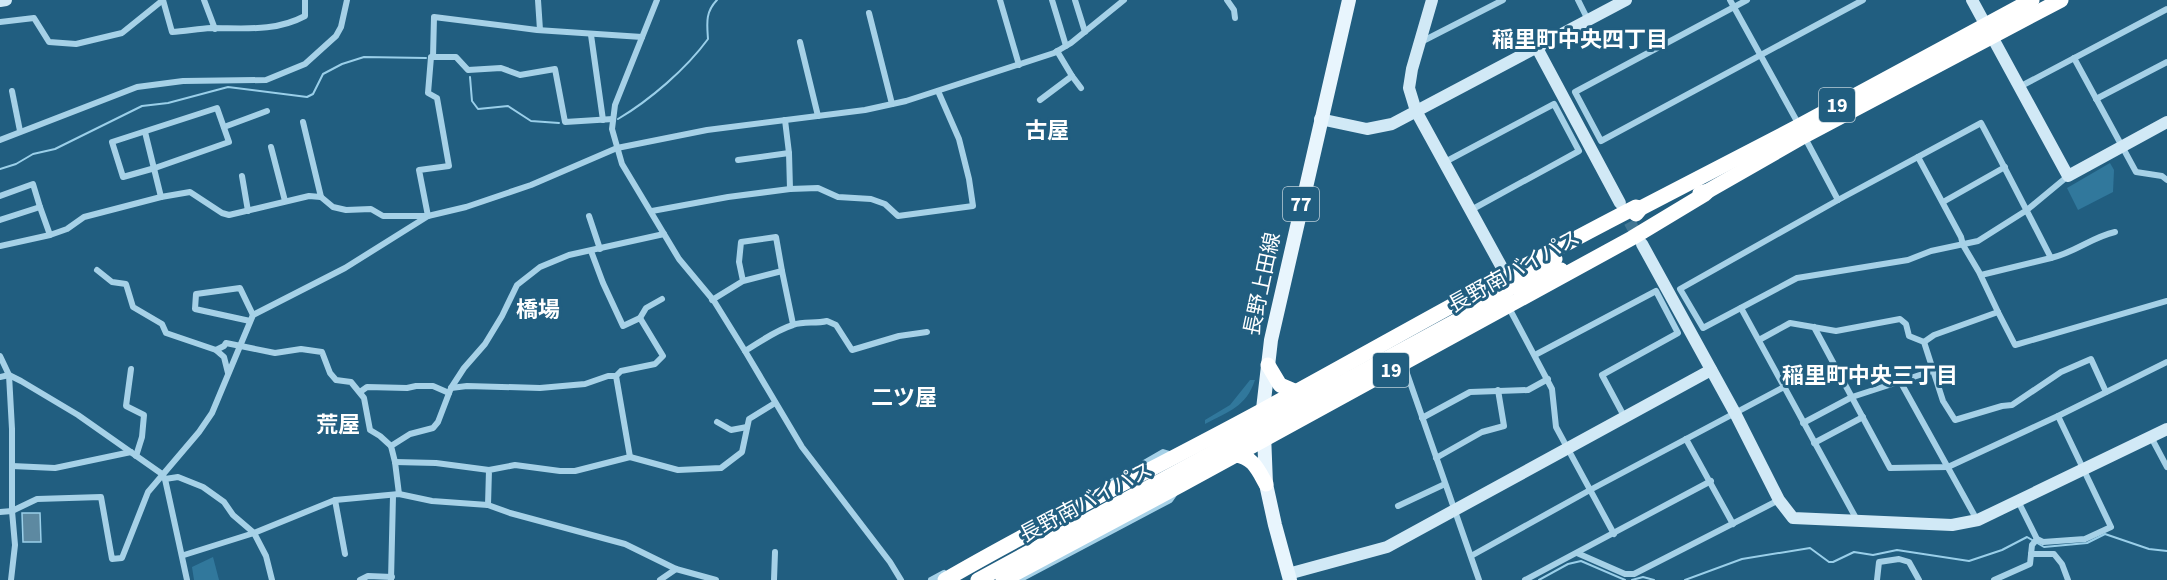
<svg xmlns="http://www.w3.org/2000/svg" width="2167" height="580" font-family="'Source Sans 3','Noto Sans JP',sans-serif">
	<rect width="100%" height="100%" fill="#215e80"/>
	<g fill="#31789c">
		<path d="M2110 163 2114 170 2113 192 2078 210 2067 188Z"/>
		<path d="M1250 380H1255C1246 407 1229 411 1205 424V420L1230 405Z"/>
		<path d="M213 557 219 580H194L192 567Z"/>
	</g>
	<path fill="#5d89a1" stroke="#9acfe9" stroke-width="1.5" d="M22 513H40L41 542H23Z"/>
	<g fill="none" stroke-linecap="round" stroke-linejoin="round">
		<g stroke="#9acfe9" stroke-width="2">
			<path d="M470 77 472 101 478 109 508 106 531 121 559 123"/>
			<path d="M618 119C650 100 686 69 708 39 707 24 705 12 717 0"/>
			<path d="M0 169 16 164 33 154 55 149 142 106 168 103 228 87 307 97 313 94 323 74 342 64 364 57 426 58"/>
			<path d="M1539 580 1568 564 1581 561 1625 580"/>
			<path d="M1632 580 1643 577 1654 580"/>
			<path d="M1685 580 1742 559 1810 548 1829 562H1833L1854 552 1873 555 1897 550 1969 561 2002 550 2027 537 2044 547 2087 543 2105 534 2149 549 2167 551"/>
		</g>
		<path stroke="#427693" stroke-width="12" stroke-dasharray="12 6" stroke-linecap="butt" d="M1621 206 1640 241"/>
		<g stroke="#a6d1e7" stroke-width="6">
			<path d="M163 0 172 32C185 31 198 29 211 28 244 28 275 32 305 16V0"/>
			<path d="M204 0 215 29"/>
			<path d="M538 0 540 30"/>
			<path d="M657 0 615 105 612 129 622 164 679 259 714 301 745 351 802 447 890 562 901 580"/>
			<path d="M1000 0 1019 65"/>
			<path d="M1052 0 1066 46"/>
			<path d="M1075 0 1085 32"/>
			<path d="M1227 0 1234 10 1235 18"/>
			<path d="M1578 0 1588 20"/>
			<path d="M1730 0 1799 125"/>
			<path d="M1747 0 1575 92 1601 141 1863 0"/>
			<path d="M869 13 892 104"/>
			<path d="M0 22 34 18 49 42 76 44 122 33 163 0"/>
			<path d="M591 35 603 120"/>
			<path d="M800 42 818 116"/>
			<path d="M1421 42 1503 0"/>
			<path d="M433 57 434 17 537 30 642 37"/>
			<path d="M2074 58 2136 172 2162 176 2167 180"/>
			<path d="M1072 76 1081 88"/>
			<path d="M2025 84 2167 9"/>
			<path d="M12 91 20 131"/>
			<path d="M2096 99 2167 62"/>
			<path d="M1040 100 1072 76 1057 51"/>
			<path d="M217 108 229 142 155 168 123 177 112 142Z"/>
			<path d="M785 120 789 153 790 189"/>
			<path d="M303 122 321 197"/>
			<path d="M224 127 267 111"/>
			<path d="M145 132 161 197"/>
			<path d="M1804 136 1838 200"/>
			<path d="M0 140 137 87 183 81 266 80 305 64 336 36 341 27 347 0"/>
			<path d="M271 147 285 201"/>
			<path d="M1918 157 1961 237 1963 245 1979 272 1998 312 1934 335 1924 342"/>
			<path d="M738 160 789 153"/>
			<path d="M1445 162 1554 104 1579 151 1471 210"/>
			<path d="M242 176 248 211"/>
			<path d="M2068 176 2027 210 1978 241 1931 251 1908 260 1797 278 1703 328 1680 289 1838 200 1981 123C2005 168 2028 213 2051 258 2074 253 2092 237 2115 232"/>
			<path d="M0 196 33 184 40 207"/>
			<path d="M1943 202 2005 167"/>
			<path d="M652 211 728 197 790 189 818 188 838 197 871 199 885 204 898 216 973 206 969 179 959 139 938 91"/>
			<path d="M589 216 600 249"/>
			<path d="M0 220 40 207 50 235"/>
			<path d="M0 246 50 235 67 229 84 217 161 197 190 192 222 213 229 215 309 196 321 197 333 207 346 210 371 209 383 216H428L419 170 449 166 437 98 428 93 431 57H456L468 70 501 68 520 75 555 69 565 122 613 119"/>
			<path d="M97 270 112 282 126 284 133 307 162 324 166 333 216 350 224 357 228 373"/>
			<path d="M782 271 793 324"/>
			<path d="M1981 275 2051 258"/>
			<path d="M712 300 743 281 782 271 776 237 741 242 739 262 743 281"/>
			<path d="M1508 306 1552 389 1556 427 1614 534"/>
			<path d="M1741 308 1857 520"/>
			<path d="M1998 312 2015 345 2167 301"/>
			<path d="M640 318 646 308 662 299"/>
			<path d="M250 321 195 309 196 294 240 288 253 315"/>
			<path d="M1814 327 1890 468 1948 467 2058 416 2167 362"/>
			<path d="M1759 340 1790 323 1836 331 1900 319 1906 324 1909 336 1924 342 1943 401 1955 420 2002 406 2012 405 2061 372 2091 359 2106 392"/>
			<path d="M216 350 224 346 226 343 275 353 301 349 322 352 330 373 336 380 351 382 364 398 370 430 380 436 391 446"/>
			<path d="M745 351C760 342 776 330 793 325 804 321 815 324 827 321L836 325 852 350 899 336 927 332"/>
			<path d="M1535 355 1656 291 1678 333 1602 375 1625 418"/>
			<path d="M0 356 9 375 12 429V511L15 545 11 580"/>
			<path d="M1404 365 1479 580"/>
			<path d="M131 369 126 406 144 415 142 437 136 456"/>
			<path d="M0 377 9 375 21 381 78 415 162 474 165 479 187 580"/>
			<path d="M1900 381 1977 520"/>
			<path d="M451 388 467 386 540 388 585 384 608 376H616L621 371 655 364 663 356 640 318 623 326 603 283 591 251"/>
			<path d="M360 392 367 387 407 388 416 386H433L449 393"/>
			<path d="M1422 418 1470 392 1528 390 1548 379"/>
			<path d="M717 422 731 430 747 427"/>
			<path d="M1803 423 1852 397 1932 371"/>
			<path d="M2151 437 2167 467"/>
			<path d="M1686 439 1733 524"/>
			<path d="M1814 443 1863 417"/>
			<path d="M630 457 678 470 721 468 742 452 749 419 775 403"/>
			<path d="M1436 458 1482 432 1504 426 1498 390"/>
			<path d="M395 462 436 463 489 470"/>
			<path d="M12 466 55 468 131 452"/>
			<path d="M165 479 178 477 203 487 224 502 233 515 254 533 266 556 272 580"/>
			<path d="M1111 482 1163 452 1173 455"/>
			<path d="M399 494 395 462 391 446 410 434 433 428 438 422 451 388 464 368 485 344 502 316 517 285 540 267 569 255 664 234"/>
			<path d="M335 500 345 554"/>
			<path d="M2018 501 2037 539 2043 542 2085 539 2111 527 2058 416"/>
			<path d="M488 505 489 470 515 465 560 471H575L630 457 616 376"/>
			<path d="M1398 506 1445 484"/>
			<path d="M0 512 12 511 37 499 101 497 112 559 122 558 148 492 199 432 212 413 253 315 345 268 428 216 466 207 531 185 617 148 707 130 865 110 906 101 1054 53 1071 43 1124 0"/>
			<path d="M1577 553 1625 574H1634L1779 500"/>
			<path d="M2031 554H2054L2062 564 2068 580"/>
			<path d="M184 555 254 533 335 500 399 494 432 501 488 505 510 513 625 544 676 569 716 580"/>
			<path d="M1471 556 1590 490 1784 387"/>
			<path d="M360 580 368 576 392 577"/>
			<path d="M391 580 393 496"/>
			<path d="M660 580 676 569"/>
			<path d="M774 580 775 552"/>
			<path d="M931 580 944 573"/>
			<path d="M1019 580 1170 500 1175 493"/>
			<path d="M1525 580 1711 481"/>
			<path d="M1877 580 1879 562 1899 559 1909 562 1919 580"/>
			<path d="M1994 580 2030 564 2032 545 2037 539"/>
		</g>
		<g stroke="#d1e9f6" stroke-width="12">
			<path d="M1432 0 1412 69 1409 88 1416 111 1506 275"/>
			<path d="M1972 0 2068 176 2167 122"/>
			<path d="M0 1 6 0"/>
			<path d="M1537 48 1620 203"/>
			<path d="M1320 119 1367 129 1392 124 1626 0"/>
			<path d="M1642 244 1735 413 1779 500 1793 518 1952 525 1978 520 2167 429"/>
			<path d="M1288 574 1387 547 1711 370"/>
		</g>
		<path stroke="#e8f5fd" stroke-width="14" d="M1290 580 1275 525 1266 484 1263 409 1271 340 1349 0"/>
		<g stroke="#fff" stroke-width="15">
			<path d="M1700 193 1708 191 1804 136 2061 0"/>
			<path d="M1636 214 1641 208 1799 126 2032 0"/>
			<path d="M1268 365 1280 385 1294 391"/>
			<path d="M1236 455C1253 457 1258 470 1266 484"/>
			<path d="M945 580C1048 520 1156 468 1261 411 1386 343 1509 272 1636 207L1641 208"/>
			<path d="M1003 580 1181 485 1632 238 1705 194 1708 191"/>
		</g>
		<g stroke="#fff" stroke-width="15">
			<path d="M1521 291 1561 270"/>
			<path d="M978 580 1478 309 1555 259"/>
		</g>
	</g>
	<g text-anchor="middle" stroke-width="6" stroke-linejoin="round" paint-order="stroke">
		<g fill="#215e80" stroke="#bccfd9" stroke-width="1.5">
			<rect x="1819" y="88" width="36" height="34" rx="4.5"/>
			<rect x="1283" y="187" width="36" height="34" rx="4.5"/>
			<rect x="1373" y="353" width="36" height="34" rx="4.5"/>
		</g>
		<g font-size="20" font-weight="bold" fill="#fff">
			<text x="1837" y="112">19</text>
			<text x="1301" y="211">77</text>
			<text x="1391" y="377">19</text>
		</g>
		<g font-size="21" fill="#fff" stroke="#215e80">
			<text transform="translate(1514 271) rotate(-29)" y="7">長野南バイパス</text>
			<text transform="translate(1262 284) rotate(-78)" y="7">長野上田線</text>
			<text transform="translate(1086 502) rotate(-28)" y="7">長野南バイパス</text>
		</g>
		<g font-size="22" font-weight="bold" fill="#fff" stroke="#215e80">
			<text x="1580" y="47">稲里町中央四丁目</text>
			<text x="1047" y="138">古屋</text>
			<text x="538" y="317">橋場</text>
			<text x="1870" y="383">稲里町中央三丁目</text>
			<text x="904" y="405">二ツ屋</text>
			<text x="338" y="432">荒屋</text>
		</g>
	</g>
</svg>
